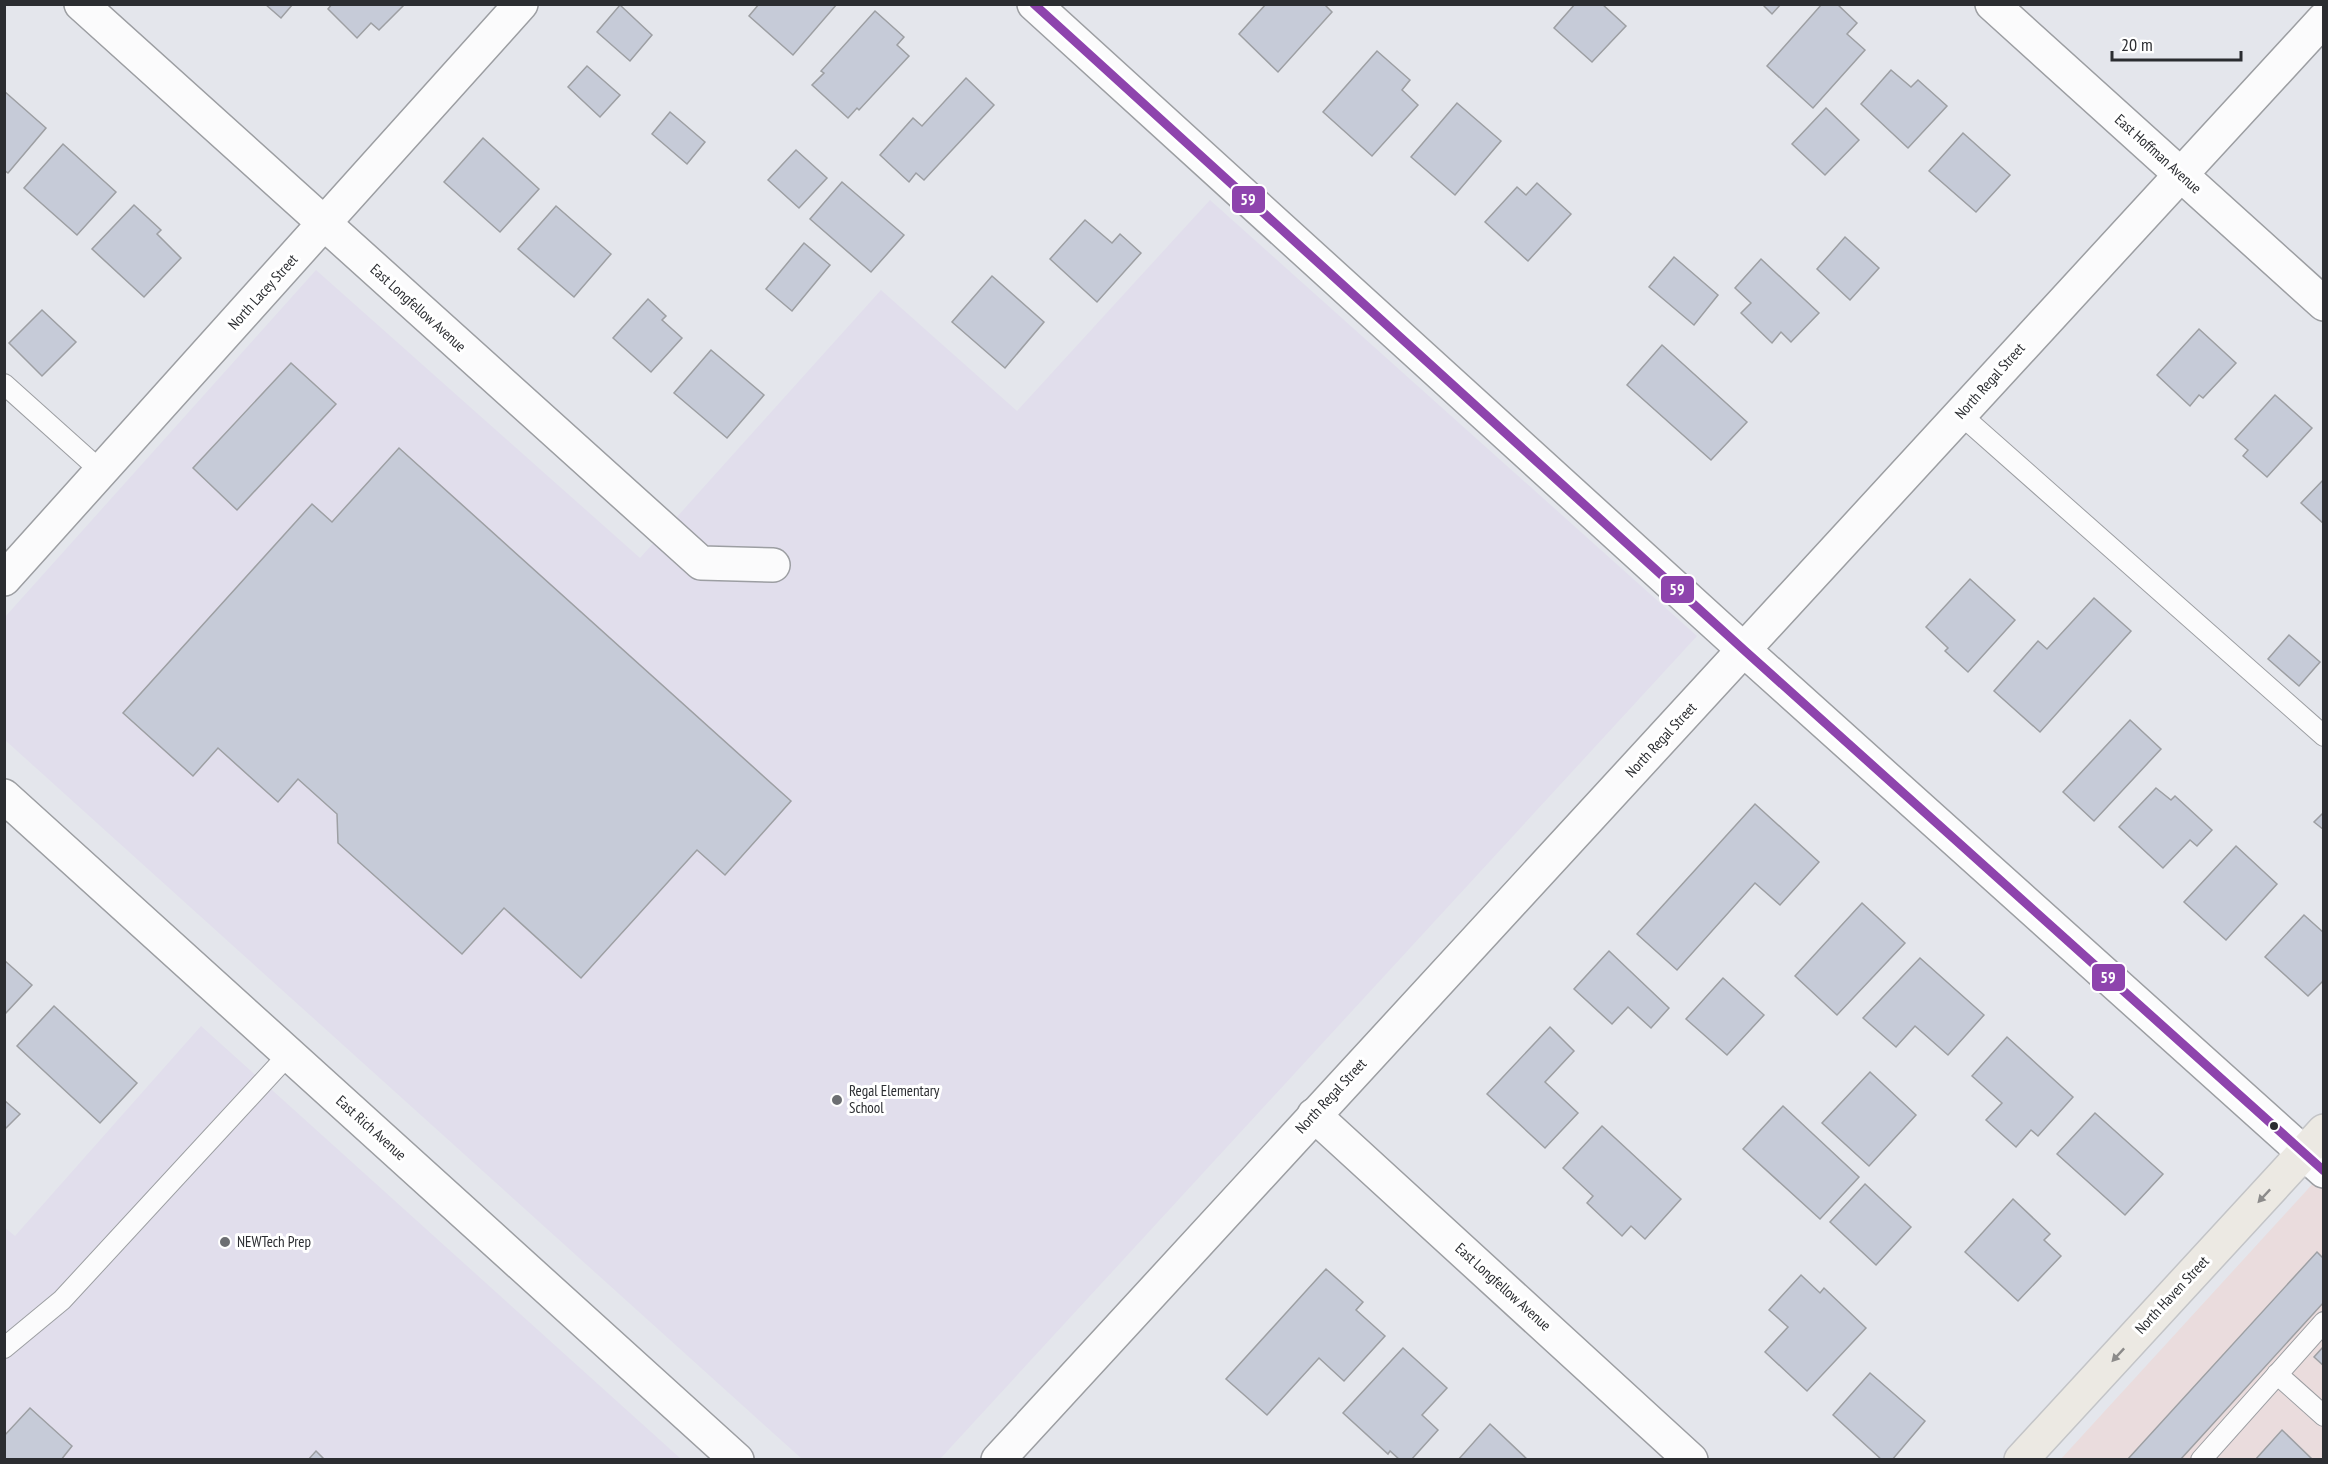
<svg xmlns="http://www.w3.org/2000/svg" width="2328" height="1464" font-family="'PT Sans Narrow',sans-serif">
	<rect width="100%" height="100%" fill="#e4e6ec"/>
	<path fill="#eadcdd" d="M2323 1172V1459L2060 1460 2307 1190Z"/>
	<g fill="#e1deec">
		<path d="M1210 200 1697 636 940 1459H802L5 740V617L316 270 640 558 881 290 1017 411Z"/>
		<path d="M201 1026 681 1459H5L4 1227 15 1236Z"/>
	</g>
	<g fill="#c6cbd8" stroke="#9d9fa3" stroke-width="1.5">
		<path d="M265 4H293L281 18Z"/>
		<path d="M332 4H405L379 30 371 23 357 38 328 9Z"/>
		<path d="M759 4H837L793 55 749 16Z"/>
		<path d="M1266 4H1324L1332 12 1278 72 1239 34Z"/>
		<path d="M1575 4H1602L1626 26 1592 62 1554 28Z"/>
		<path d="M1762 4H1781L1772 14Z"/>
		<path d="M1822 4H1837L1857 23 1847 34 1865 50 1813 108 1767 66Z"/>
		<path d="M620 5 652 35 630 61 597 32Z"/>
		<path d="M875 11 904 37 897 45 909 56 859 110 857 108 848 118 812 85 824 73 821 71Z"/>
		<path d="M1377 51 1410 80 1402 90 1418 105 1372 156 1323 112Z"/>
		<path d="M587 66 620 95 600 117 568 87Z"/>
		<path d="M1891 70 1911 87 1918 80 1947 106 1908 148 1861 104Z"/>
		<path d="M966 78 994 105 924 180 916 173 909 182 880 155 913 118 922 126Z"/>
		<path d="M4 91 46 128 8 173 4 170Z"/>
		<path d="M1457 103 1501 141 1455 195 1411 157Z"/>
		<path d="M1826 108 1859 140 1825 175 1792 144Z"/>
		<path d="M670 112 705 142 687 164 652 134Z"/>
		<path d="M1963 133 2010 175 1976 212 1929 171Z"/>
		<path d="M483 138 539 189 500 232 444 182Z"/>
		<path d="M63 144 116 192 77 235 24 188Z"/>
		<path d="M796 150 827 178 799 208 768 180Z"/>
		<path d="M842 182 904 235 871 272 810 219Z"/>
		<path d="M1537 183 1571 214 1528 261 1485 222 1517 187 1526 195Z"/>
		<path d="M134 205 161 230 157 234 181 258 144 297 92 249Z"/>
		<path d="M556 206 611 254 574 297 518 249Z"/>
		<path d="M1085 220 1112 243 1120 234 1141 253 1097 302 1050 259Z"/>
		<path d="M1845 237 1879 268 1850 300 1817 269Z"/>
		<path d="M804 243 830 265 792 311 766 289Z"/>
		<path d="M1674 257 1718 295 1694 325 1649 287Z"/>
		<path d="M1761 259 1819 313 1791 342 1781 332 1772 343 1741 313 1751 303 1735 288Z"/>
		<path d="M992 276 1044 322 1005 368 952 322Z"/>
		<path d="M648 299 666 316 662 320 682 338 651 372 613 338Z"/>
		<path d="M42 310 76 342 42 376 9 343Z"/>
		<path d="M2199 329 2236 363 2203 398 2199 395 2190 406 2157 375Z"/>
		<path d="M1662 345 1747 422 1711 460 1627 385Z"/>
		<path d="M711 350 764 395 727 438 674 393Z"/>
		<path d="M291 363 336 404 237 510 193 468Z"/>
		<path d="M2275 395 2312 428 2267 477 2243 456 2248 450 2235 439Z"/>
		<path d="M399 448 791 801 725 875 697 850 581 978 504 908 462 954 338 843 337 814 298 779 278 802 218 748 193 776 123 713 312 504 332 522Z"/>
		<path d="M2324 479V524L2301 503Z"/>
		<path d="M1970 579 2015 620 1968 672 1945 651 1948 648 1926 627Z"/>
		<path d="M2094 598 2131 631 2040 732 1994 691 2038 641 2047 649Z"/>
		<path d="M2289 635 2320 662 2299 686 2268 659Z"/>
		<path d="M2130 720 2161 749 2094 821 2063 792Z"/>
		<path d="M2156 788 2171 800 2175 796 2212 830 2197 846 2190 840 2163 868 2119 827Z"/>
		<path d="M1755 804 1819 862 1780 905 1755 883 1677 970 1637 934Z"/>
		<path d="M2324 812V830L2314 822Z"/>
		<path d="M2236 846 2277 884 2226 940 2184 902Z"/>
		<path d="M1862 903 1905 943 1837 1015 1795 976Z"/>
		<path d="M2304 915 2324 933V980L2308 996 2265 957Z"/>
		<path d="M1609 951 1669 1008 1651 1028 1628 1007 1612 1024 1574 989Z"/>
		<path d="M1920 958 1984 1015 1948 1055 1915 1026 1896 1047 1863 1018Z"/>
		<path d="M4 960 32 985 4 1015Z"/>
		<path d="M1723 978 1764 1015 1727 1055 1686 1019Z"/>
		<path d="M54 1006 137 1083 100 1123 17 1046Z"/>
		<path d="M1550 1027 1574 1051 1545 1082 1578 1113 1545 1148 1487 1094Z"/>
		<path d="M2007 1037 2073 1097 2038 1136 2031 1130 2016 1147 1986 1120 2002 1103 1972 1076Z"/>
		<path d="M1870 1072 1916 1115 1869 1166 1822 1123Z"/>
		<path d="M4 1100 20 1114 4 1130Z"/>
		<path d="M1783 1106 1859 1177 1820 1219 1743 1149Z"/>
		<path d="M2095 1113 2163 1174 2125 1215 2057 1154Z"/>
		<path d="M1602 1126 1681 1199 1645 1239 1631 1226 1622 1236 1587 1203 1593 1196 1563 1168Z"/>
		<path d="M1865 1184 1911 1227 1876 1265 1830 1222Z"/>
		<path d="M2013 1199 2050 1234 2044 1240 2061 1256 2018 1301 1965 1252Z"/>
		<path d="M2317 1252 2324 1259V1302L2180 1460H2127Z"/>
		<path d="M1326 1269 1363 1302 1356 1310 1385 1336 1344 1381 1319 1358 1267 1415 1226 1379Z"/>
		<path d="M1801 1275 1820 1293 1824 1288 1866 1328 1807 1391 1765 1352 1788 1327 1769 1310Z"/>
		<path d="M2324 1346V1366L2314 1357Z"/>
		<path d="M1403 1348 1447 1388 1422 1415 1438 1430 1411 1460H1400L1390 1451 1388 1454 1343 1413Z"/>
		<path d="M1870 1373 1925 1421 1892 1460H1882L1833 1415Z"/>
		<path d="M30 1408 72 1446 61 1460H4V1436Z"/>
		<path d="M1490 1424 1528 1460H1458Z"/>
		<path d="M2282 1430 2313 1460H2255Z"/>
		<path d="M316 1451 325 1460H308Z"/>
	</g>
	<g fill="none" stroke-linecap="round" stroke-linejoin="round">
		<g stroke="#9c9ea2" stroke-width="22">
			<g id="lane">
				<path d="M4 384 101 471"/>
				<path d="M1960 414 2324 736"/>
				<path d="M4 1348 62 1300 289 1054"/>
				<path d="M2277 1374 2324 1416"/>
				<path d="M2201 1460 2324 1322"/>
			</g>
		</g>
		<g stroke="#9c9ea2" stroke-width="36">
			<g id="street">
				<path d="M81 4 701 563 773 565"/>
				<path d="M1034 4 1744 650 2324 1171"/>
				<path d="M1992 4 2324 304"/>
				<path d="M4 579 521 4"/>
				<path d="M4 796 737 1460"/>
				<path d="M1314 1115 1691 1460"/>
				<path d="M998 1460 2324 19"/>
			</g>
		</g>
		<g stroke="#c3c4c7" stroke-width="36">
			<path id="primary" d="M2021 1460 2324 1131"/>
		</g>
		<use href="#lane" stroke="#fbfbfc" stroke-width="20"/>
		<use href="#street" stroke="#fbfbfc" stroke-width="33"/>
		<use href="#primary" stroke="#ece9e3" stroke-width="33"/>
		<g stroke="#fff" stroke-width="14">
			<path id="bus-1" d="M1034 4 1744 650 2324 1171"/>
		</g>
		<use href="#bus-1" stroke="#8e44ad" stroke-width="9"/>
	</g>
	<defs><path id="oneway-solid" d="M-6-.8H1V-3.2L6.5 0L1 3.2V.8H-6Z" transform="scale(1.5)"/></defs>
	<g fill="#8c8b8a">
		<use href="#oneway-solid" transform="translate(2264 1196) rotate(133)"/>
		<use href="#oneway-solid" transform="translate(2118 1355) rotate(133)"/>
	</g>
	<g fill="#6c6e72" stroke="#fff" stroke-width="2">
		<circle cx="837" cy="1100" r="6"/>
		<circle cx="225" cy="1242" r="6"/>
	</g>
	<circle fill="#2b2d31" stroke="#fff" stroke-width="2" cx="2274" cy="1126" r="5"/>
	<g text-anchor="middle" stroke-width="6" stroke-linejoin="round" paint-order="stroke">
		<g font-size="15" fill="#2b2d31" stroke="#fff">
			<text transform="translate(2158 154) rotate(42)" y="5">East Hoffman Avenue</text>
			<text transform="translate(263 292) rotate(-48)" y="5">North Lacey Street</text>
			<text transform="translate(418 308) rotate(42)" y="5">East Longfellow Avenue</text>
			<text transform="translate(1990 381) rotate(-48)" y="5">North Regal Street</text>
			<text transform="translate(1661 740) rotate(-47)" y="5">North Regal Street</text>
			<text transform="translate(1331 1096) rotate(-47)" y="5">North Regal Street</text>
			<text transform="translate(371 1128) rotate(42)" y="5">East Rich Avenue</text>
			<text transform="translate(1503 1287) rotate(42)" y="5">East Longfellow Avenue</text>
			<text transform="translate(2172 1295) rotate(-47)" y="5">North Haven Street</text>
		</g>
		<g font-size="15" fill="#2b2d31" stroke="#fff" text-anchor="start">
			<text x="849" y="1096">Regal Elementary<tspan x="849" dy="17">School</tspan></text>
			<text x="237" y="1247">NEWTech Prep</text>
		</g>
	</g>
	<g stroke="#fff" stroke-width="2">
		<rect x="1231" y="185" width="35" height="29" rx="6" fill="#8e44ad"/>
		<rect x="1660" y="575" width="35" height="29" rx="6" fill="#8e44ad"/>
		<rect x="2091" y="963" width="35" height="29" rx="6" fill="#8e44ad"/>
	</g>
	<g font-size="16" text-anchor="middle" font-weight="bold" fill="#fff">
		<text x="1248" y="205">59</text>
		<text x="1677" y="595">59</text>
		<text x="2108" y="983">59</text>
	</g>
	<rect width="2328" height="1464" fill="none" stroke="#2b2d31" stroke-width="12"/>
	<path d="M2112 51v9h129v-9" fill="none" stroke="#2b2d31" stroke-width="3"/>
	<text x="2121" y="51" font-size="18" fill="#2b2d31" stroke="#ffffff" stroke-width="4.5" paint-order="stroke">20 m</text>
</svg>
